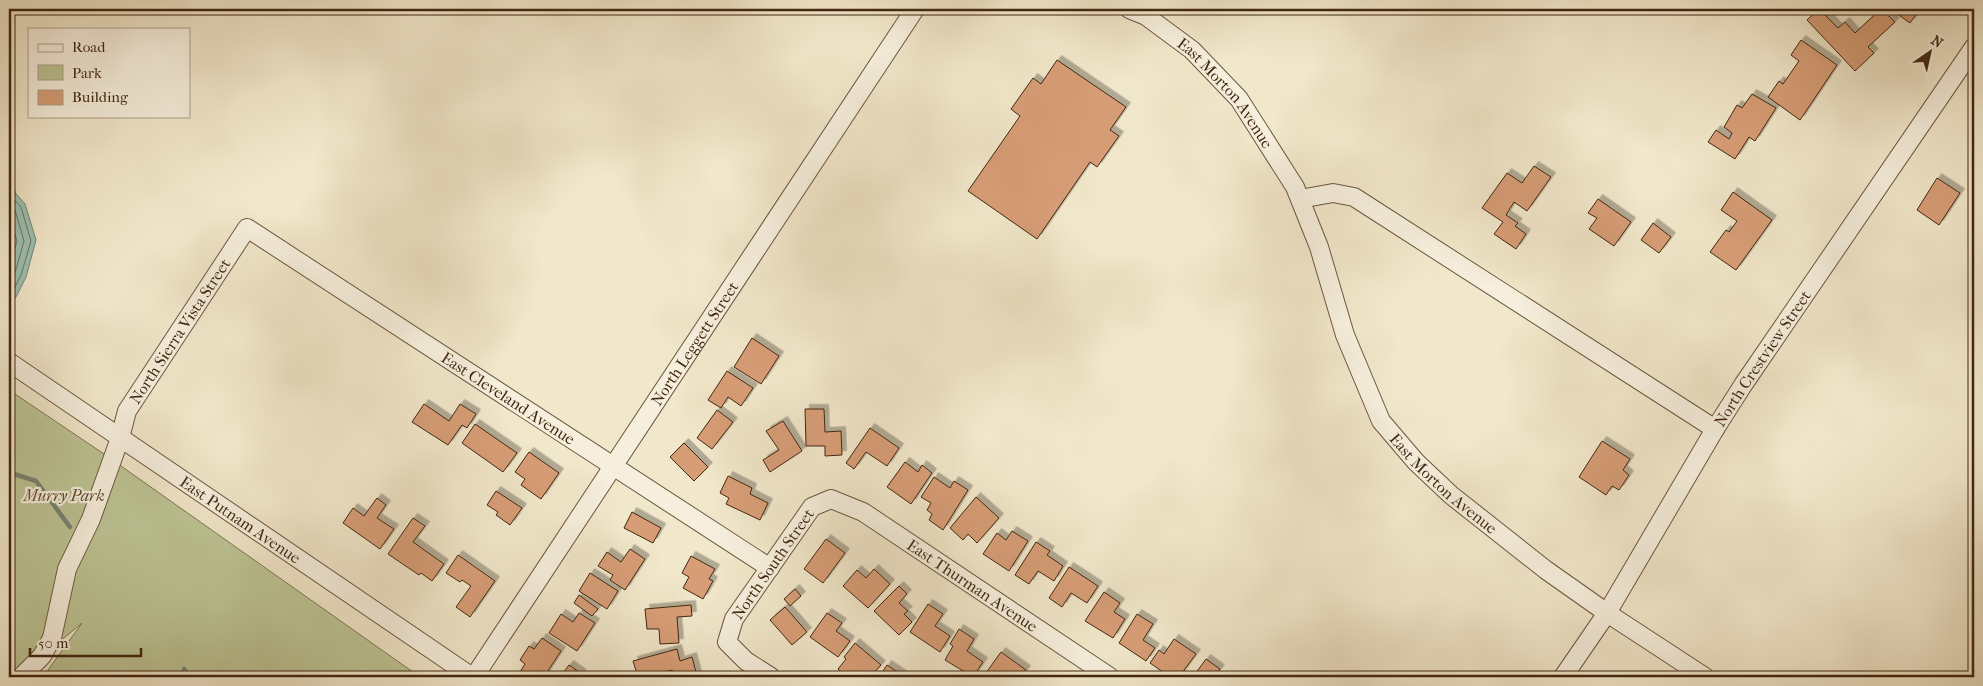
<svg xmlns="http://www.w3.org/2000/svg" width="1983" height="686" font-family="'IM FELL French Canon',serif">
	<defs>
		<filter id="shadow"><feDropShadow dx="4.5" dy="-4.5" stdDeviation="0" flood-color="#0004"/></filter>
	</defs>
	<rect width="100%" height="100%" fill="#f1e7ca"/>
	<filter id="stains"><feTurbulence type="fractalNoise" baseFrequency=".004" numOctaves="4"/><feColorMatrix values="0 0 0 0 .2 0 0 0 0 .09 0 0 0 0 .02 0 0 0 .5 -.17"/></filter>
	<radialGradient id="worn" r=".72"><stop offset=".6" stop-color="#630" stop-opacity="0"/><stop offset="1" stop-color="#630" stop-opacity=".3"/></radialGradient>
	<path fill="#bdc495" stroke="#7f7652" d="M9 390 104 454 420 677H43L82 623 17 677H9Z"/>
	<path fill="#9bc0b2" stroke="#778371" d="M9 181 12 183 16 194 25 204 36 240 26 277 16 297 9 307Z"/>
	<g fill="none" stroke-linecap="round" stroke-linejoin="round">
		<g stroke="#6e7461" stroke-width="1">
			<path d="M9 188 12 197 21 207 31 241 21 275 9 299"/>
			<path d="M9 203 15 210 24 241 15 273 9 287"/>
			<path d="M9 214 17 241 9 269"/>
		</g>
		<g stroke="#778371" stroke-width="4.5">
			<path d="M9 469 14 474 36 481 70 527"/>
			<path d="M184 669 190 677"/>
		</g>
	</g>
	<g fill="#d79d76" stroke="#412710" filter="url(#shadow)">
		<path d="M1819 9 1838 28 1845 22 1855 33 1881 9 1895 22 1868 47 1874 53 1855 71 1807 20Z"/>
		<path d="M1890 9H1920L1910 23Z"/>
		<path d="M1801 40 1837 65 1800 120 1768 97 1779 81 1783 84 1799 61 1791 55Z"/>
		<path d="M1057 60 1126 107 1110 130 1119 136 1097 167 1090 162 1037 239 968 191 1020 116 1011 109 1033 78 1041 84Z"/>
		<path d="M1752 94 1776 108 1755 141 1749 137 1735 159 1708 142 1716 130 1729 139 1732 133 1724 127 1737 105 1742 108Z"/>
		<path d="M1534 166 1551 177 1527 211 1514 202 1506 215 1518 223 1515 226 1526 234 1516 249 1494 234 1503 222 1482 208 1507 173 1522 183Z"/>
		<path d="M1937 178 1960 193 1939 225 1917 210Z"/>
		<path d="M1733 192 1772 220 1736 270 1710 252 1726 230 1729 232 1737 221 1721 210Z"/>
		<path d="M1598 199 1631 222 1614 246 1589 229 1597 218 1588 213Z"/>
		<path d="M1653 223 1671 237 1659 253 1641 240Z"/>
		<path d="M752 338 779 356 761 384 734 367Z"/>
		<path d="M727 371 753 388 741 406 728 397 721 408 708 400Z"/>
		<path d="M424 404 449 421 460 404 476 414 467 428 462 425 448 445 412 422Z"/>
		<path d="M805 409H824L825 432 841 431 842 455 825 456V446H806Z"/>
		<path d="M717 410 733 422 712 449 697 438Z"/>
		<path d="M783 421 802 451 770 472 763 460 779 450 766 431Z"/>
		<path d="M475 424 517 453 503 472 462 443Z"/>
		<path d="M870 428 899 448 887 466 866 452 854 469 846 463Z"/>
		<path d="M1602 441 1630 459 1623 470 1629 475 1619 490 1612 486 1606 495 1579 477Z"/>
		<path d="M684 443 708 467 694 481 670 457Z"/>
		<path d="M529 452 559 473 541 499 521 485 525 479 515 472Z"/>
		<path d="M905 462 918 472 922 465 932 473 911 504 887 487Z"/>
		<path d="M728 476 752 488 750 494 768 503 760 520 726 504 729 498 720 493Z"/>
		<path d="M934 477 950 488 954 481 968 490 943 530 929 520 932 514 927 510 931 503 921 497Z"/>
		<path d="M496 491 522 508 510 525 496 515 498 512 487 505Z"/>
		<path d="M976 497 999 518 977 543 968 534 963 540 950 528Z"/>
		<path d="M377 498 386 505 377 518 394 529 380 549 343 523 353 508 364 516Z"/>
		<path d="M632 512 661 528 653 543 624 528Z"/>
		<path d="M413 518 425 526 413 542 444 564 432 581 421 573 419 575 388 554Z"/>
		<path d="M1012 531 1028 541 1009 571 983 554 997 533 1006 540Z"/>
		<path d="M826 539 845 553 823 583 804 569Z"/>
		<path d="M1036 542 1050 551 1047 555 1063 566 1054 581 1038 571 1029 584 1015 575Z"/>
		<path d="M630 549 645 559 625 590 610 580 613 575 598 566 607 552 621 562Z"/>
		<path d="M458 555 495 581 470 617 456 607 471 586 462 580 460 582 446 573Z"/>
		<path d="M691 556 715 569 709 579 713 581 703 599 683 588 689 577 682 573Z"/>
		<path d="M1069 567 1098 586 1087 603 1071 593 1062 607 1049 598Z"/>
		<path d="M874 569 890 584 868 608 843 586 857 570 866 578Z"/>
		<path d="M590 573 618 591 607 609 579 591Z"/>
		<path d="M899 586 907 594 899 603 908 611 904 614 912 622 899 635 874 611Z"/>
		<path d="M795 589 801 596 790 606 784 599Z"/>
		<path d="M1104 592 1120 603 1114 612 1125 619 1113 638 1085 621Z"/>
		<path d="M579 595 598 609 592 616 574 603Z"/>
		<path d="M928 604 943 614 935 626 950 636 940 652 910 632Z"/>
		<path d="M691 605 692 616 677 617 679 643 660 644 659 629H647L645 609Z"/>
		<path d="M785 607 807 632 792 645 770 620Z"/>
		<path d="M579 613 595 623 577 651 549 633 561 614 573 622Z"/>
		<path d="M827 613 842 623 836 631 850 641 838 657 810 637Z"/>
		<path d="M1137 614 1153 624 1143 640 1155 648 1146 661 1119 643Z"/>
		<path d="M959 629 974 639 967 651 983 662 973 677 945 660 953 646 950 644Z"/>
		<path d="M542 638 561 651 544 677H521L518 675 525 664 520 660 529 646 534 649Z"/>
		<path d="M1174 639 1196 654 1179 677H1170L1150 663 1159 650 1164 654Z"/>
		<path d="M855 643 881 665 870 677H865L859 672 854 677H847L838 669 846 659 844 657Z"/>
		<path d="M677 649 680 661 692 657 697 676 675 677 672 670 647 677H638L633 661Z"/>
		<path d="M1001 652 1026 670 1021 677H983Z"/>
		<path d="M1206 659 1220 669 1214 677H1193Z"/>
		<path d="M569 665 582 674 579 677H560Z"/>
		<path d="M887 665 905 677H879Z"/>
	</g>
	<g fill="none" stroke-linecap="round" stroke-linejoin="round">
		<g stroke="#6d573e" stroke-width="20">
			<g id="minor">
				<path id="s1" d="M1129 9 1146 16 1192 50 1239 99 1295 187 1319 247 1345 335 1381 421 1416 462 1451 495 1546 570 1607 613 1705 677"/>
				<path d="M1300 199 1333 193 1354 197 1715 429"/>
				<path id="s2" d="M9 362 472 677"/>
				<path id="s3" d="M21 677 42 656 52 638 67 569 91 519 120 438 127 411 247 228 770 568"/>
				<path id="s4" d="M474 677 915 9"/>
				<path id="s5" d="M771 677 746 661 727 642 734 619 812 507 831 499 863 512 1110 677"/>
				<path id="s6" d="M1563 677 1607 613 1715 429 1743 385 1974 47"/>
			</g>
		</g>
		<use href="#minor" stroke="#f6efdd" stroke-width="18"/>
	</g>
	<g text-anchor="middle" stroke-width="4.5" stroke-linejoin="round" paint-order="stroke">
		<g font-size="16" fill="#412710" stroke="#f6efdd">
			<text dy="6" stroke="none"><textPath href="#s1" startOffset="130">East Morton Avenue</textPath></text>
			<text dy="6" stroke="none"><textPath href="#s3" startOffset="386">North Sierra Vista Street</textPath></text>
			<text dy="6" stroke="none"><textPath href="#s4" startOffset="400">North Leggett Street</textPath></text>
			<text dy="6" stroke="none"><textPath href="#s6" startOffset="376">North Crestview Street</textPath></text>
			<text dy="6" stroke="none"><textPath href="#s3" startOffset="821">East Cleveland Avenue</textPath></text>
			<text dy="6" stroke="none"><textPath href="#s1" startOffset="586">East Morton Avenue</textPath></text>
			<text dy="6" stroke="none"><textPath href="#s2" startOffset="280">East Putnam Avenue</textPath></text>
			<text dy="6" stroke="none"><textPath href="#s5" startOffset="148">North South Street</textPath></text>
			<text dy="6" stroke="none"><textPath href="#s5" startOffset="404">East Thurman Avenue</textPath></text>
		</g>
		<g font-size="16" font-style="italic" fill="#604e31" stroke="#f6efdd">
			<text x="64" y="501">Murry Park</text>
		</g>
	</g>
	<rect width="1983" height="686" fill="none" stroke="#f1e7ca" stroke-width="30"/>
	<rect x="10" y="10" width="1963" height="666" fill="none" stroke="#412710" stroke-width="2.5"/>
	<rect x="15" y="15" width="1953" height="656" fill="none" stroke="#412710"/>
	<rect x="28" y="28" width="162" height="90" fill="#f6efdd" stroke="#ae9f8b"/>
	<rect x="38" y="44" width="25" height="8" fill="#f6efdd" stroke="#ae9f8b"/>
	<text x="72" y="52" font-size="15" fill="#412710">Road</text>
	<rect x="38" y="65" width="25" height="15" fill="#bdc495" stroke="#ae9f8b"/>
	<text x="72" y="78" font-size="15" fill="#412710">Park</text>
	<rect x="38" y="90" width="25" height="15" fill="#d79d76" stroke="#ae9f8b"/>
	<text x="72" y="102" font-size="15" fill="#412710">Building</text>
	<g transform="translate(1930 52) rotate(34)" stroke="#f6efdd" stroke-width="4" paint-order="stroke">
	<path d="M0-4L9 19L0 12L-9 19Z" fill="#412710"/>
	<text y="-8" font-size="14" font-weight="bold" text-anchor="middle" fill="#412710">N</text>
	</g>
	<path d="M30 648v8h111v-8" fill="none" stroke="#412710" stroke-width="2.5"/>
	<text x="38" y="648" font-size="15" fill="#412710" stroke="#f6efdd" stroke-width="4" paint-order="stroke">50 m</text>
	<rect width="100%" height="100%" filter="url(#stains)"/>
	<rect width="100%" height="100%" fill="url(#worn)"/>
</svg>
